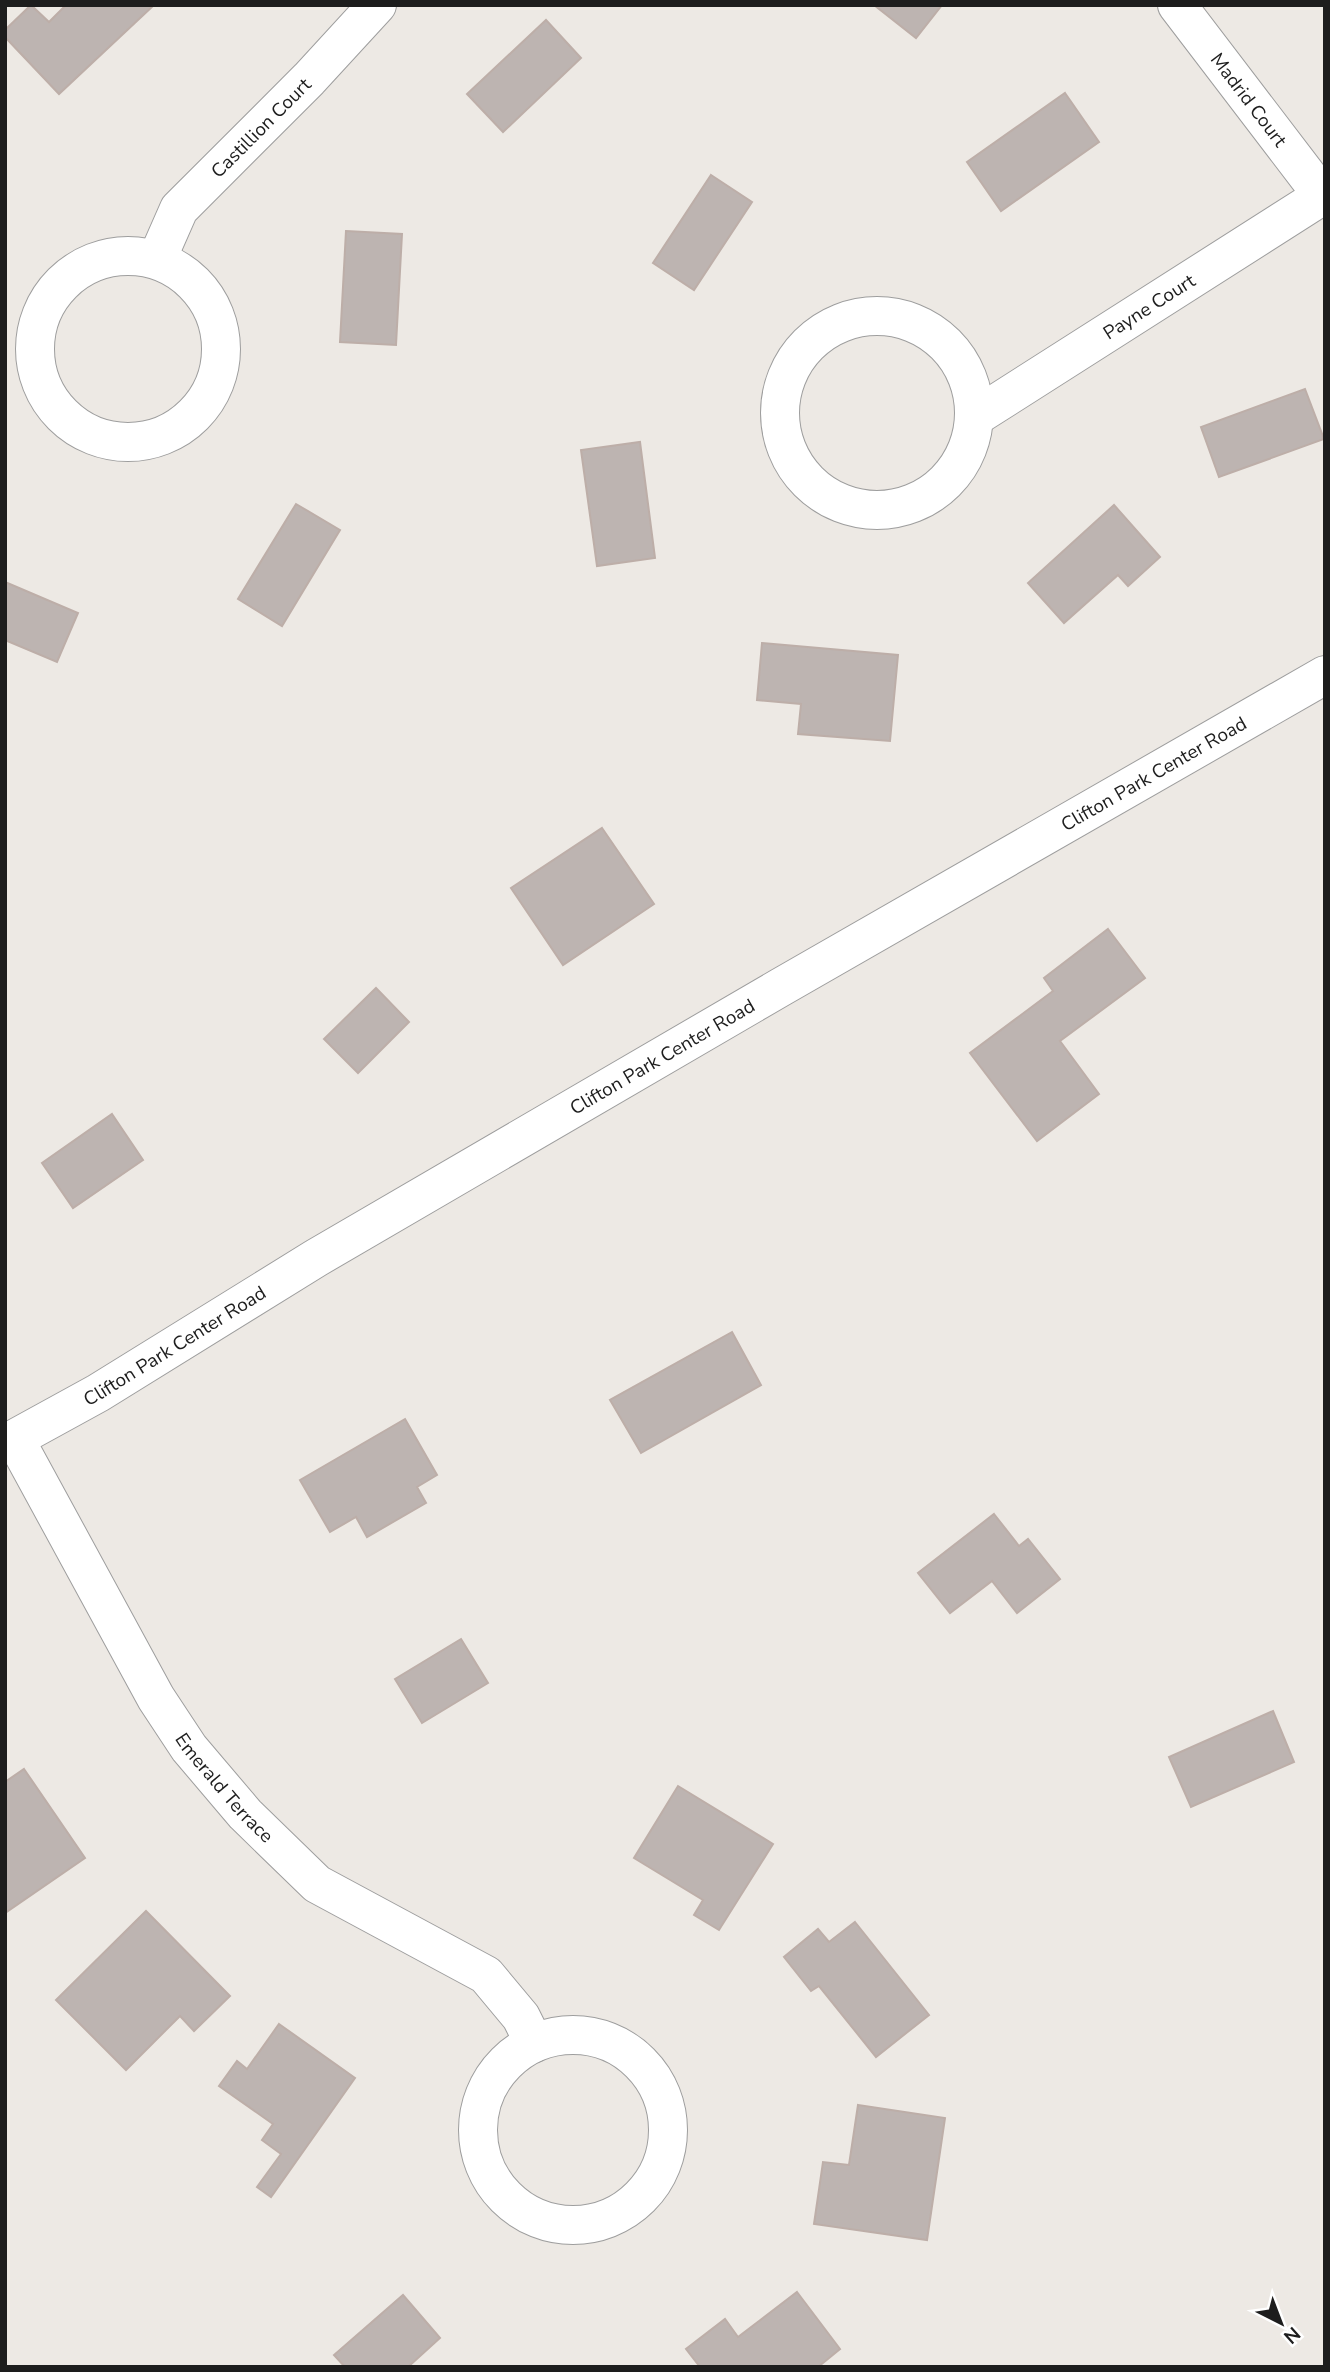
<svg xmlns="http://www.w3.org/2000/svg" width="1330" height="2372" font-family="'Nunito Sans',sans-serif">
	<rect width="100%" height="100%" fill="#ede9e4"/>
	<g fill="#bdb4b1" stroke="#bdaea8" stroke-width="2">
		<path d="M31 5 49 22 66 5H154L59 94 5 37V30Z"/>
		<path d="M874 5H942L916 38Z"/>
		<path d="M546 20 581 58 503 132 467 94Z"/>
		<path d="M1065 93 1099 142 1001 211 967 162Z"/>
		<path d="M711 175 752 202 694 290 653 263Z"/>
		<path d="M346 231 402 234 396 345 340 342Z"/>
		<path d="M1305 389 1324 439 1219 477 1201 427Z"/>
		<path d="M640 442 655 558 597 566 581 450Z"/>
		<path d="M296 504 340 530 282 626 238 599Z"/>
		<path d="M1114 505 1160 557 1128 586 1118 575 1064 623 1028 583Z"/>
		<path d="M5 582 78 613 57 662 5 640Z"/>
		<path d="M762 643 898 655 890 741 798 734 801 704 757 700Z"/>
		<path d="M602 828 654 904 563 965 511 888Z"/>
		<path d="M1108 929 1145 978 1060 1041 1099 1094 1037 1141 970 1053 1053 991 1044 978Z"/>
		<path d="M376 988 409 1022 358 1073 324 1039Z"/>
		<path d="M112 1114 143 1160 73 1208 42 1163Z"/>
		<path d="M732 1332 761 1385 641 1453 610 1400Z"/>
		<path d="M405 1419 437 1475 417 1487 426 1503 367 1537 356 1517 330 1532 300 1480Z"/>
		<path d="M994 1514 1019 1546 1028 1539 1060 1579 1017 1613 992 1581 950 1613 918 1573Z"/>
		<path d="M461 1639 488 1683 422 1723 395 1679Z"/>
		<path d="M1273 1711 1294 1762 1191 1807 1169 1757Z"/>
		<path d="M24 1769 85 1858 5 1913V1782Z"/>
		<path d="M678 1786 773 1844 719 1930 694 1915 703 1900 634 1858Z"/>
		<path d="M146 1911 230 1996 194 2031 180 2016 126 2070 56 2000Z"/>
		<path d="M855 1922 929 2015 876 2057 819 1986 811 1991 784 1957 818 1929 829 1942Z"/>
		<path d="M279 2024 355 2078 271 2197 257 2187 281 2154 262 2140 273 2124 219 2086 237 2061 247 2069Z"/>
		<path d="M858 2105 945 2118 927 2240 814 2224 823 2162 849 2165Z"/>
		<path d="M797 2292 840 2349 818 2367H700L686 2349 725 2319 738 2337Z"/>
		<path d="M403 2295 440 2338 408 2367H345L334 2355Z"/>
	</g>
	<g fill="none" stroke-linecap="round" stroke-linejoin="round">
		<g stroke="#9e9e9e" stroke-width="40">
			<g id="minor">
				<path id="s1" d="M1177 5 1322 195"/>
				<circle cx="128" cy="349" r="93"/>
				<path id="s2" d="M157 259 179 209 309 79 377 5"/>
				<circle cx="877" cy="413" r="97"/>
				<path id="s3" d="M975 417 1325 194"/>
				<path id="s4" d="M15 1439 156 1698 189 1748 245 1814 317 1884 486 1975 521 2017 534 2043"/>
				<circle cx="573" cy="2130" r="95"/>
			</g>
		</g>
		<g stroke="#9e9e9e" stroke-width="40">
			<g id="tertiary">
				<path id="s5" d="M5 1444 98 1393 316 1258 781 987 1325 675"/>
			</g>
		</g>
		<use href="#minor" stroke="#fff" stroke-width="38"/>
		<use href="#tertiary" stroke="#fff" stroke-width="38"/>
	</g>
	<g text-anchor="middle" stroke-width="5" stroke-linejoin="round" paint-order="stroke">
		<g font-size="19" fill="#1d1d1d" stroke="#fff">
			<text dy="7" stroke="none"><textPath href="#s1" startOffset="119">Madrid Court</textPath></text>
			<text dy="7" stroke="none"><textPath href="#s2" startOffset="170">Castillion Court</textPath></text>
			<text dy="7" stroke="none"><textPath href="#s3" startOffset="206">Payne Court</textPath></text>
			<text dy="7" stroke="none"><textPath href="#s5" startOffset="1330">Clifton Park Center Road</textPath></text>
			<text dy="7" stroke="none"><textPath href="#s5" startOffset="763">Clifton Park Center Road</textPath></text>
			<text dy="7" stroke="none"><textPath href="#s5" startOffset="196">Clifton Park Center Road</textPath></text>
			<text dy="7" stroke="none"><textPath href="#s4" startOffset="408">Emerald Terrace</textPath></text>
		</g>
	</g>
	<rect width="1330" height="2372" fill="none" stroke="#1d1d1d" stroke-width="14"/>
	<g transform="translate(1281 2323) rotate(138)" stroke="#ffffff" stroke-width="5" paint-order="stroke">
	<path d="M0-5L12 26L0 18L-12 26Z" fill="#1d1d1d"/>
	<text y="-10" font-size="19" font-weight="bold" text-anchor="middle" fill="#1d1d1d">N</text>
	</g>
</svg>
